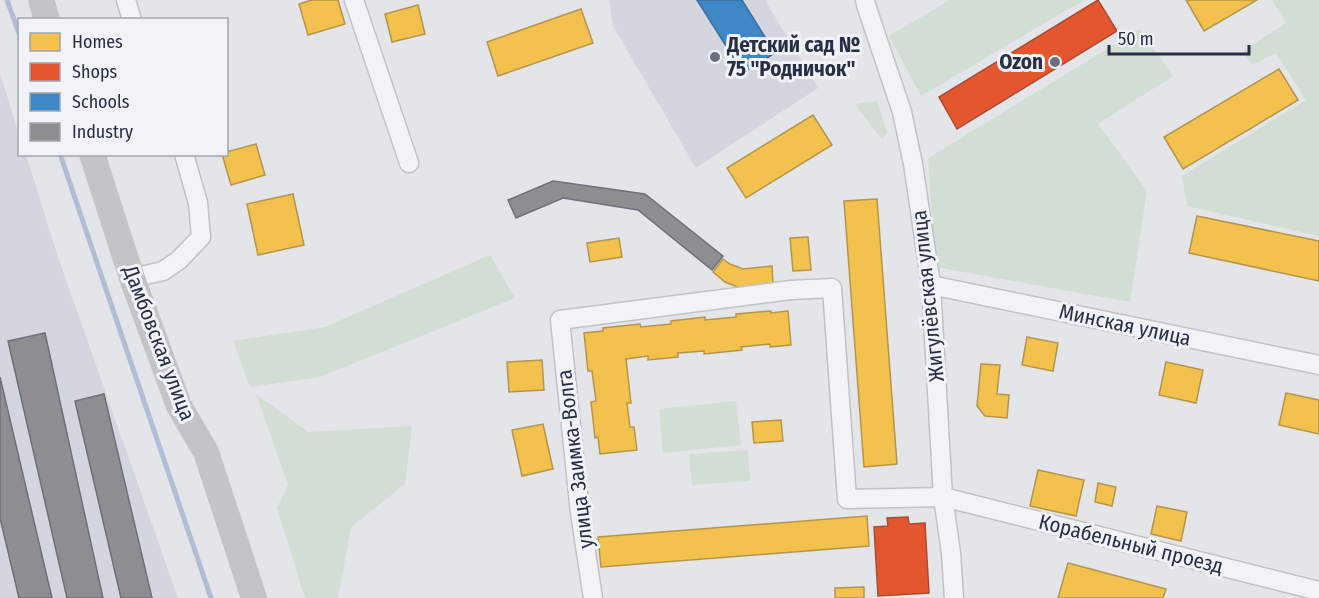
<svg xmlns="http://www.w3.org/2000/svg" width="1319" height="598" font-family="'Fira Sans Condensed',sans-serif">
	<rect width="100%" height="100%" fill="#e3e5e9"/>
	<g fill="#d3d6de">
		<path d="M609 0H765L818 88 696 168 613 26Z"/>
		<path d="M0 73 19 135 20 154 26 155 59 260 178 598H0Z"/>
	</g>
	<g fill="#d2ddd3">
		<path d="M950 0H1084L921 96 889 36Z"/>
		<path d="M1272 0H1319V236L1187 206 1182 176 1306 100 1276 53 1252 65 1243 51 1286 23Z"/>
		<path d="M1140 29 1173 76 1098 124 1147 191 1130 302 936 267 928 158Z"/>
		<path d="M877 101 887 132 882 140 855 104Z"/>
		<path d="M490 255 515 298 320 377 250 387 233 341 325 327Z"/>
		<path d="M256 394 308 432 412 426 405 484 351 527 338 598H305L277 508 288 485Z"/>
		<path d="M736 401 741 445 663 453 659 409Z"/>
		<path d="M748 450 750 481 692 485 689 454Z"/>
	</g>
	<g fill="#f2c14e" stroke="#b5954b" stroke-width="1.5">
		<path d="M312 0H338L345 24 308 35 299 4Z"/>
		<path d="M1186 0H1257L1204 31Z"/>
		<path d="M418 5 425 34 392 42 385 14Z"/>
		<path d="M581 9 593 43 498 76 487 42Z"/>
		<path d="M1279 69 1298 100 1183 169 1164 137Z"/>
		<path d="M813 115 832 145 746 198 727 168Z"/>
		<path d="M256 144 265 175 231 185 222 154H226V152Z"/>
		<path d="M293 194 304 245 258 255 247 204Z"/>
		<path d="M877 199 897 464 864 467 844 201Z"/>
		<path d="M1197 216 1319 241V281L1189 253Z"/>
		<path d="M808 237 811 270 793 271 790 238Z"/>
		<path d="M619 238 622 257 590 262 587 243Z"/>
		<path d="M723 259 730 264 743 269 772 266 773 284 740 288 725 282 713 272Z"/>
		<path d="M771 311V313L788 311 791 345 770 347V344L741 347 742 350 704 354V351L678 353V357L648 360V356L626 359 631 403H627L630 427H634L637 450 600 454 598 437 595 438 591 402 596 401 592 371H588L584 333 603 331V328L640 324 641 327 671 324V321L705 317V320L736 317V314Z"/>
		<path d="M1027 337 1058 343 1053 371 1022 365Z"/>
		<path d="M542 360 544 390 509 392 507 362Z"/>
		<path d="M1166 362 1203 370 1196 403 1159 395Z"/>
		<path d="M981 364 1000 365 997 394 1009 395 1007 418 985 416 977 406Z"/>
		<path d="M1286 393 1319 400V434L1279 425Z"/>
		<path d="M781 420 783 441 754 443 752 422Z"/>
		<path d="M543 424 553 469 522 476 512 430Z"/>
		<path d="M1038 470 1084 480 1076 516 1030 506Z"/>
		<path d="M1098 483 1116 487 1112 506 1095 502Z"/>
		<path d="M1157 506 1187 512 1181 541 1151 534Z"/>
		<path d="M867 516 869 546 601 567 598 537Z"/>
		<path d="M1068 563 1166 589 1163 598H1058Z"/>
		<path d="M864 587V598H835V588Z"/>
	</g>
	<g fill="#e4572e" stroke="#ab4b35" stroke-width="1.5">
		<path d="M1098 0 1117 31 957 129 939 97Z"/>
		<path d="M908 517 909 524 925 523 929 593 878 596 874 527 888 526 887 518Z"/>
	</g>
	<path fill="#3f88c5" stroke="#386d9e" stroke-width="1.5" d="M697 0H742L775 53 743 73Z"/>
	<g fill="#8d8d92" stroke="#6e717b" stroke-width="1.5">
		<path d="M553 181 645 194 723 256 712 270 638 210 563 198 516 218 508 200Z"/>
		<path d="M45 333 103 598H67L8 341Z"/>
		<path d="M0 377 52 598H19L0 518Z"/>
		<path d="M104 394 152 598H121L75 401Z"/>
	</g>
	<g fill="none" stroke-linecap="round" stroke-linejoin="round">
		<g stroke="#afbdd6" stroke-width="5">
			<path d="M7 0 20 36"/>
			<path d="M60 154 211 598"/>
		</g>
		<g stroke="#c0c2c7" stroke-width="21">
			<g id="street">
				<path d="M126 0 132 20"/>
				<path d="M354 0 409 163"/>
				<path d="M865 0 867 8 902 112 913 164 931 285 943 497 951 553 954 598"/>
				<path d="M132 278 163 271 179 260 201 237 198 203 184 154"/>
				<path d="M931 285 1319 365"/>
				<path d="M593 598 580 513 560 320 791 290 832 288 847 499 943 497 1319 591"/>
			</g>
		</g>
		<use href="#street" stroke="#f3f3f5" stroke-width="18"/>
		<g stroke="#c3c4ca" stroke-width="26">
			<path d="M41 0 47 20"/>
			<path d="M92 154 132 278 179 406 206 452 254 598"/>
		</g>
	</g>
	<g fill="#696f7e" stroke="#f1f3f8" stroke-width="2">
		<circle cx="715" cy="57" r="6"/>
		<circle cx="1055" cy="62" r="6"/>
	</g>
	<g text-anchor="middle" stroke-width="6" stroke-linejoin="round" paint-order="stroke">
		<g font-size="21" font-weight="bold" fill="#272f44" stroke="#f1f3f8" text-anchor="start">
			<text x="727" y="52">Детский сад №<tspan x="727" dy="24">75 "Родничок"</tspan></text>
			<text x="1043" y="69" text-anchor="end">Ozon</text>
		</g>
		<g font-size="21" fill="#272f44" stroke="#f1f3f8">
			<text transform="translate(928 296) rotate(-96)" y="7">Жигулёвская улица</text>
			<text transform="translate(1125 325) rotate(12)" y="7">Минская улица</text>
			<text transform="translate(159 343) rotate(69)" y="7">Дамбовская улица</text>
			<text transform="translate(575 459) rotate(-97)" y="7">улица Заимка-Волга</text>
			<text transform="translate(1131 544) rotate(14)" y="7">Корабельный проезд</text>
		</g>
	</g>
	<rect x="18" y="18" width="210" height="138" fill="#f1f3f8" stroke="#a0a5b0" stroke-width="1.5"/>
	<rect x="30" y="33" width="30" height="18" fill="#f2c14e" stroke="#a0a5b0" stroke-width="1.5"/>
	<text x="72" y="48" font-size="18" fill="#272f44">Homes</text>
	<rect x="30" y="63" width="30" height="18" fill="#e4572e" stroke="#a0a5b0" stroke-width="1.5"/>
	<text x="72" y="78" font-size="18" fill="#272f44">Shops</text>
	<rect x="30" y="93" width="30" height="18" fill="#3f88c5" stroke="#a0a5b0" stroke-width="1.5"/>
	<text x="72" y="108" font-size="18" fill="#272f44">Schools</text>
	<rect x="30" y="123" width="30" height="18" fill="#8d8d92" stroke="#a0a5b0" stroke-width="1.5"/>
	<text x="72" y="138" font-size="18" fill="#272f44">Industry</text>
	<path d="M1109 45v9h140v-9" fill="none" stroke="#272f44" stroke-width="3"/>
	<text x="1118" y="45" font-size="18" fill="#272f44" stroke="#f1f3f8" stroke-width="4.5" paint-order="stroke">50 m</text>
</svg>
